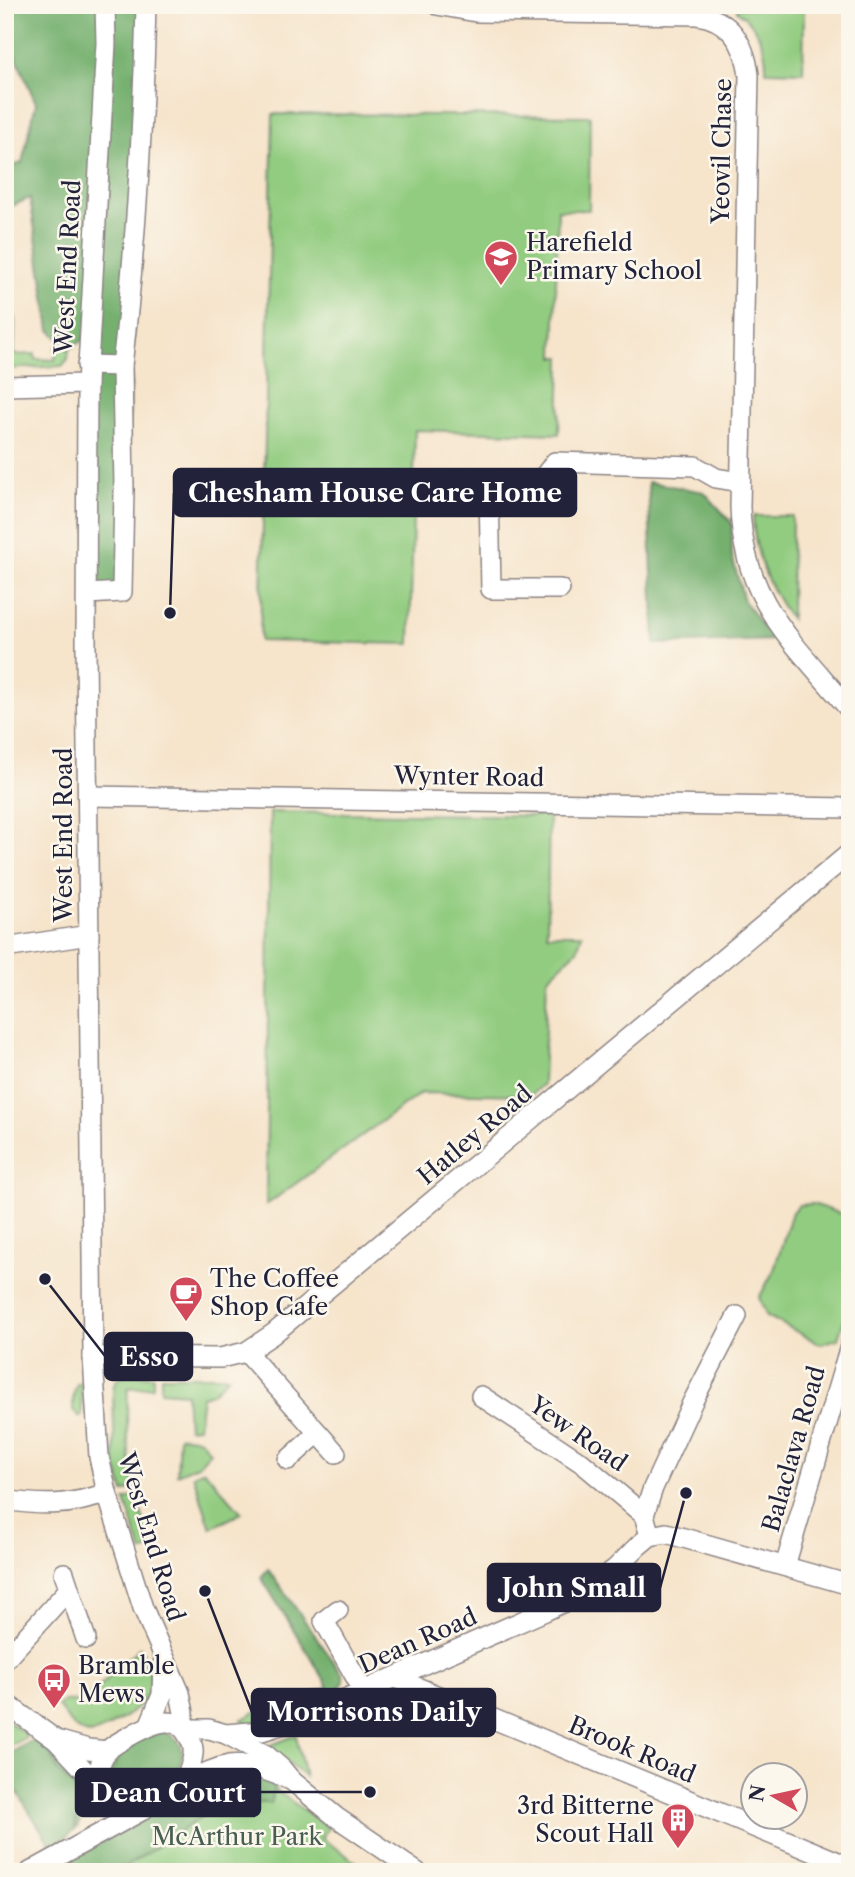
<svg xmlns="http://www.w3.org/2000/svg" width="855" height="1877" font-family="'Libre Caslon Text',serif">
	<rect width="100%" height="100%" fill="#fbf7ec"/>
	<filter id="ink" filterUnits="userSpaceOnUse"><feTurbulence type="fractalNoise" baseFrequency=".0143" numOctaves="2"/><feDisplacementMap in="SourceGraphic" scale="14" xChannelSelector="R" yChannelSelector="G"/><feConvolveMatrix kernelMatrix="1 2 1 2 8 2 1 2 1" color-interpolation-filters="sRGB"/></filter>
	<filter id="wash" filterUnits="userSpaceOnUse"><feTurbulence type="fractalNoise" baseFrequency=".00686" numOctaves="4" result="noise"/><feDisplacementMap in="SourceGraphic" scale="28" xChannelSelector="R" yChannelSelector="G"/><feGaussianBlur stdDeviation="1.57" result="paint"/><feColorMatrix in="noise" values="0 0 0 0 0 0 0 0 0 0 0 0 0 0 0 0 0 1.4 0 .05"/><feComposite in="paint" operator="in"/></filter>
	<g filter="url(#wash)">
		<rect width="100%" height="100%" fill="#f6e4cb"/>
		<g fill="#92cc80" stroke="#5a775e" stroke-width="2">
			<path d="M737 7 804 10 803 72 766 71C767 48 757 24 737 11Z"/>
			<path d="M273 114 590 116 589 210H558L554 357H561L559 434 415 430 410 644 260 641 264 482H279L264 480Z"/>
			<path d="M5 316H15L14 355 35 354V359L55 360 56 347 69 349 68 359 62 366 5 369Z"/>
			<path d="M753 516H792L791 619C768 588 754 555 753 516Z"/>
			<path d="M270 812 549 816 547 934H582L577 950 547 979 543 1084 531 1095 421 1093 266 1205Z"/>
			<path d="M813 1204 850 1217V1300L838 1339 820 1344 767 1316 759 1298 774 1270 792 1212 799 1205Z"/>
			<path d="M126 1374 153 1376V1387L128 1388C126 1422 127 1455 135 1488L124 1492 115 1462 113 1388 116 1381Z"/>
			<path d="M161 1376H229L212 1393 202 1396 198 1427 188 1428 186 1393 161 1391Z"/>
			<path d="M81 1382 82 1415 80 1417 73 1410C73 1400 73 1392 77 1384Z"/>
			<path d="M179 1436 200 1439 210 1452 198 1465 177 1474Z"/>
			<path d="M204 1470 242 1513 211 1528 193 1475Z"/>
			<path d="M136 1496 153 1548 142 1552 125 1500Z"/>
			<path d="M140 1647C163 1687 147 1706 110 1726 102 1730 94 1736 85 1733 72 1729 66 1717 58 1706L65 1701 83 1702Z"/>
			<path d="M284 1697 292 1711C276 1717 257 1730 241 1720L272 1702 276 1708 286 1703Z"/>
			<path d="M5 1719 28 1736 5 1749Z"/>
			<path d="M296 1735 305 1777 268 1746Z"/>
			<path d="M46 1745C69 1765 89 1778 83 1811 82 1819 80 1824 74 1831L80 1802 73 1785 59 1773Z"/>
			<path d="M275 1787 277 1791 329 1828 321 1838 371 1872H118L223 1803H270Z"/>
		</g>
		<g fill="#75b06e" stroke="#4c6954" stroke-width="2">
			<path d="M23 5H146L122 592 87 594V338L69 349 50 330 30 198 5 209V168L22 163 36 103 5 32V14Z"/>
			<path d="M648 482 704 492 732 523V556L744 601 772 640 655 644Z"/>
			<path d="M268 1569 343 1675 344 1682 337 1691 295 1709 291 1701 329 1687 261 1577Z"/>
			<path d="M164 1732C173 1736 181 1740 182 1751 184 1777 154 1791 135 1800L120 1797 109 1781C111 1757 139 1733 164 1732Z"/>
			<path d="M37 1738 46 1745 59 1773 73 1785 80 1802 74 1831 56 1843 50 1844 5 1773V1756Z"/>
			<path d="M237 1775 257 1778 275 1787 270 1803H223L118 1872H48L212 1780Z"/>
		</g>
	</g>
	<g filter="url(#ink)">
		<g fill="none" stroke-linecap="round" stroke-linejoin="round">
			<g stroke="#8c8383" stroke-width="22">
				<g id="minor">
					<path d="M105 5 106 43 87 384 86 647 93 1357 99 1457 107 1493 143 1608 180 1693 184 1713 182 1727"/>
					<path d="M437 5 476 12 697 15C730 19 745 43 749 75L740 507C743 602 794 642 850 710"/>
					<path d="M87 365 122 366C136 246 143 126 146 5"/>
					<path d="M5 386 87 384"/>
					<path d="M560 589H491L489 491 495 487H536L555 462 695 466 716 478 740 482"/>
					<path d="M87 594 122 592 124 490 122 366"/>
					<path d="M88 796 850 808"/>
					<path d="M5 948 89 935"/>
					<path d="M246 1352 336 1453"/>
					<path d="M93 1357 220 1358 246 1352 273 1334 850 853"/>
					<path d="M481 1396 582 1463 644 1515"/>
					<path d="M288 1460 318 1433"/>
					<path d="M5 1500C43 1506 70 1506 107 1493"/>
					<path d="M650 1536 644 1515 653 1488 693 1401 737 1316"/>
					<path d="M785 1566 850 1346"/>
					<path d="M64 1573 86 1639"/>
					<path d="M338 1610 324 1621 364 1692"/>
					<path d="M5 1660 69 1589"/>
					<path d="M395 1678 850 1867"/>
					<path d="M5 1703 56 1740 100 1787"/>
					<path d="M149 1726 162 1695 163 1663"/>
					<path d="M184 1729H209L226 1734 266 1755 282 1769 291 1780 336 1817 417 1872"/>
					<path d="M226 1734 262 1731 297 1720 545 1611 583 1593 616 1568 638 1546 650 1536 666 1533 850 1585"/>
					<path d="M56 1740 88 1749 108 1751"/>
					<path d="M183 1784C187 1775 192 1765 193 1754 194 1746 191 1740 187 1734 175 1713 152 1724 135 1733 127 1738 115 1743 108 1750 96 1763 96 1788 108 1799 134 1824 161 1797 185 1784 198 1776 213 1768 229 1765 250 1762 271 1773 291 1780"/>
					<path d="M30 1872 143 1810"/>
				</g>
			</g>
			<use href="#minor" stroke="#fff" stroke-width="19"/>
		</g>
	</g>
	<defs>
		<g id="school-pin" transform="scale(1.75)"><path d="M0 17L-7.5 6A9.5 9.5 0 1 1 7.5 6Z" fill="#d1495b" stroke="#fbf7ec"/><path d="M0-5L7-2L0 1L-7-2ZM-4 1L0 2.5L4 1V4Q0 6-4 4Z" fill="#fff"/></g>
		<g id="cafe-pin" transform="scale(1.75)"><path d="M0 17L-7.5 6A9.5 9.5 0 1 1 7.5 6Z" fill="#d1495b" stroke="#fbf7ec"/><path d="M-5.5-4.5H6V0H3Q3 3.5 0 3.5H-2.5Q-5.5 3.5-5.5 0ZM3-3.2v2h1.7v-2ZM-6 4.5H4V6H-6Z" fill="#fff"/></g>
		<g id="bus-pin" transform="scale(1.75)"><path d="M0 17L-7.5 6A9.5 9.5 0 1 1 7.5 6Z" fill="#d1495b" stroke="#fbf7ec"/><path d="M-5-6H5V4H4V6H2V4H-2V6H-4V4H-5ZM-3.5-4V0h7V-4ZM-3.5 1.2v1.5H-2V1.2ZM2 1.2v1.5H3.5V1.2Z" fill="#fff"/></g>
		<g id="building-pin" transform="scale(1.75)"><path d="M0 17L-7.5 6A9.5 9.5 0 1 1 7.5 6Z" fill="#d1495b" stroke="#fbf7ec"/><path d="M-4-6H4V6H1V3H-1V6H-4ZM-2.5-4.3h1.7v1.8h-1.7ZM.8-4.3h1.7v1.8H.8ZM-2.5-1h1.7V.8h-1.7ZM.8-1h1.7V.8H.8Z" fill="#fff"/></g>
	</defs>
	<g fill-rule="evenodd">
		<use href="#school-pin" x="501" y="257"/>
		<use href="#cafe-pin" x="186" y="1293"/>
		<use href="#bus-pin" x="54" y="1680"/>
		<use href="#building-pin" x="678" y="1820"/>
	</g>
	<g text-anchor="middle" stroke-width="5" stroke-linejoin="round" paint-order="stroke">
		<g font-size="24" fill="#22223b" stroke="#fbf7ec">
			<text transform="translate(722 151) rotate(-89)" y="8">Yeovil Chase</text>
			<text transform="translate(68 267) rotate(-87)" y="8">West End Road</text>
			<text transform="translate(469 777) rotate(1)" y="8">Wynter Road</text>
			<text transform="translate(64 835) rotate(-90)" y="8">West End Road</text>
			<text transform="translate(475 1135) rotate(-40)" y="8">Hatley Road</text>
			<text transform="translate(578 1434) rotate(35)" y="8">Yew Road</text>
			<text transform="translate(794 1449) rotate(-74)" y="8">Balaclava Road</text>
			<text transform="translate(151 1537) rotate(73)" y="8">West End Road</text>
			<text transform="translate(418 1641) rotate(-24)" y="8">Dean Road</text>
			<text transform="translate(632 1750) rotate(23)" y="8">Brook Road</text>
		</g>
		<g font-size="24" fill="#22223b" stroke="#fbf7ec" text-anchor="start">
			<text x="526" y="251">Harefield<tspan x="526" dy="28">Primary School</tspan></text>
			<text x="210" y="1287">The Coffee<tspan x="210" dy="28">Shop Cafe</tspan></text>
			<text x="78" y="1674">Bramble<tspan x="78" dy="28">Mews</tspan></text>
			<text x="654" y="1814" text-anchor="end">3rd Bitterne<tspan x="654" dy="28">Scout Hall</tspan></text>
		</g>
		<g font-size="24" fill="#495e53" stroke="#fbf7ec">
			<text x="237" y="1845">McArthur Park</text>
		</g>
	</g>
	<path fill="none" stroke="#22223b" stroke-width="2.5" d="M170 613L174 493M45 1279L105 1356M686 1493L660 1588M205 1591L252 1712M370 1792L260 1792"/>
	<g fill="#22223b" stroke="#fbf7ec" stroke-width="2.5">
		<circle cx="170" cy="613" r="7"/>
		<circle cx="45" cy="1279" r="7"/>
		<circle cx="686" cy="1493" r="7"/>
		<circle cx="205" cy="1591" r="7"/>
		<circle cx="370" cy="1792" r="7"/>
	</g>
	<g fill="#22223b" stroke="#22223b" stroke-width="2.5">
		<rect x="174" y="469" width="402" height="47" rx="7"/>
		<rect x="105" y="1333" width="87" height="47" rx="7"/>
		<rect x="488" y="1564" width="172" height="47" rx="7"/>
		<rect x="252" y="1689" width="243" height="47" rx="7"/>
		<rect x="76" y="1769" width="184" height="47" rx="7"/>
	</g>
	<g font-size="26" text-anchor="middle" font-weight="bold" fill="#fff">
		<text x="375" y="502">Chesham House Care Home</text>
		<text x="149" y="1366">Esso</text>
		<text x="574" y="1597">John Small</text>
		<text x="374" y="1721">Morrisons Daily</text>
		<text x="168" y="1802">Dean Court</text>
	</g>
	<rect width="855" height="1877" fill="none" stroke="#fbf7ec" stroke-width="28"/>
	<g transform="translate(774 1796) rotate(279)"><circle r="33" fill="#fbf7ec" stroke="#a4a2a5" stroke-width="2"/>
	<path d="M0-5L12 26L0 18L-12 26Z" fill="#d1495b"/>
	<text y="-10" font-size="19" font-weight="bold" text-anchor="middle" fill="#22223b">N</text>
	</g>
</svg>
